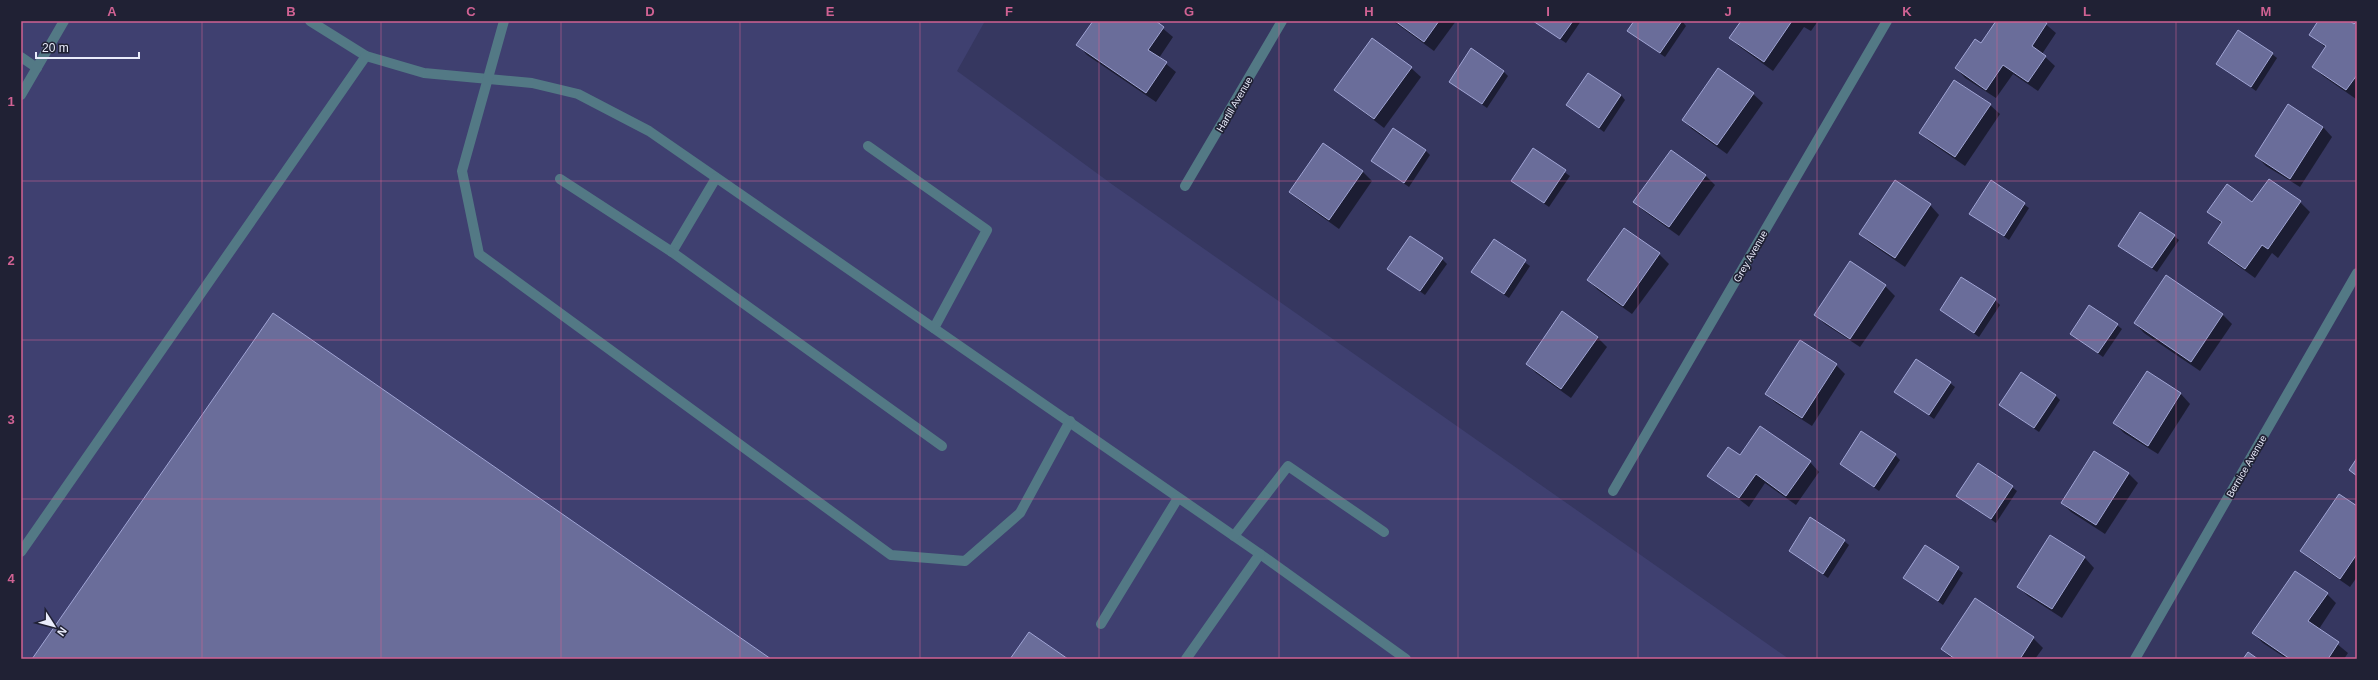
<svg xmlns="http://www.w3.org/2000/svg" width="2378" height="680" font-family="Arial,sans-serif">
	<rect width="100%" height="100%" fill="#363760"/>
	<path fill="#3f4070" d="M21 21H985L957 71 1113 185 1789 659H21Z"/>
	<g fill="#0007">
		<path d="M1094 21H1154L1173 37 1159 58 1176 72 1156 102 1087 55 1078 45Z"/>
		<path d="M1393 21H1456L1434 51Z"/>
		<path d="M1533 21H1581L1566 43Z"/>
		<path d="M1635 21H1682L1686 26 1665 57 1628 31Z"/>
		<path d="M1742 21H1818L1811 31 1804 27 1773 71 1740 47 1730 38Z"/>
		<path d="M1997 21H2042L2056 33 2042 54 2055 66 2038 91 2013 74 1996 98 1965 78 1956 68 1981 45Z"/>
		<path d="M2319 21H2348L2354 25 2357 21 2356 99 2323 76 2313 67 2326 48 2310 34Z"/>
		<path d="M2272 54 2277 58 2256 91 2218 64Z"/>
		<path d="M1411 68 1421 77 1384 128 1335 90Z"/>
		<path d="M1503 71 1508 76 1487 108 1450 82Z"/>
		<path d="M1753 94 1763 103 1727 154 1692 129 1683 120Z"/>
		<path d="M1621 95 1625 100 1604 132 1567 105Z"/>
		<path d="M1990 105 2000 114 1965 166 1930 142 1920 133Z"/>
		<path d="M2289 106 2323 127 2332 137 2300 187 2266 166 2256 156Z"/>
		<path d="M1324 144 1363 172 1372 181 1339 229 1300 201 1290 191Z"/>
		<path d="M1425 150 1430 155 1409 187 1372 161Z"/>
		<path d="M1533 150 1570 176 1549 207 1512 181Z"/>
		<path d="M1671 151 1706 176 1715 185 1679 236 1644 211 1635 202Z"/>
		<path d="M2269 180 2300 202 2310 212 2278 258 2272 253 2255 278 2219 252 2209 243 2222 224 2209 212 2253 204Z"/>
		<path d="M1991 182 2029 208 2009 240 1970 213Z"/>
		<path d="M1930 205 1939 215 1905 267 1870 243 1860 234Z"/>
		<path d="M1624 230 1659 254 1669 264 1632 314 1598 290 1588 280Z"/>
		<path d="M2174 236 2179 240 2157 272 2119 246Z"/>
		<path d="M1494 240 1530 266 1509 298 1477 276Z"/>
		<path d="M1442 259 1447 264 1425 295 1389 269Z"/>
		<path d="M2167 277 2223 315 2232 324 2200 371 2144 333 2135 323Z"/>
		<path d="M1885 286 1895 296 1860 347 1825 324 1815 315Z"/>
		<path d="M1995 300 2000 305 1979 337 1941 310Z"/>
		<path d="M2117 325 2122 329 2103 357 2071 334Z"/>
		<path d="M1597 337 1607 347 1571 398 1536 373 1527 364Z"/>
		<path d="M1836 365 1845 374 1812 426 1776 403 1766 394Z"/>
		<path d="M2147 373 2181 394 2190 404 2158 454 2124 433 2114 423Z"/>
		<path d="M1950 383 1955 387 1934 419 1895 392Z"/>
		<path d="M2055 395 2060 400 2039 432 2000 405Z"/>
		<path d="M2094 452 2129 474 2138 483 2105 534 2071 512 2062 503Z"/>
		<path d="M1895 455 1900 460 1879 491 1841 464Z"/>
		<path d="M1740 456 1810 462 1819 472 1796 505 1765 483 1749 507 1709 476Z"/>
		<path d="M2012 487 2017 491 1996 523 1958 496Z"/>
		<path d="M2357 507V577L2350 587 2311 560 2301 551Z"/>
		<path d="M2050 536 2085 558 2094 568 2062 618 2028 596 2018 587Z"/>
		<path d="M1844 541 1849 545 1828 578 1790 551Z"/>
		<path d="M1925 546 1963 573 1943 605 1905 578Z"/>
		<path d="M2327 594 2336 603 2319 629 2348 653 2344 659H2287L2263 643 2253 633Z"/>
		<path d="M1975 599 2033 638 2043 648 2035 659H1952L1942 649Z"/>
	</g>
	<g fill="#6a6d9a" stroke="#a1a5d5">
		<path d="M1093 21H1156L1164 27 1148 50 1167 62 1146 93 1076 45Z"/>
		<path d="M1395 21H1439L1424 42Z"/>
		<path d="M1533 21H1573L1560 39Z"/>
		<path d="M1634 21H1682L1660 53 1627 31Z"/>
		<path d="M1741 21H1792L1764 62 1729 38Z"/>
		<path d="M1996 21H2044L2047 23 2032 46 2046 56 2028 82 2003 65 1986 90 1955 68 1975 39 1981 43Z"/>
		<path d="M2318 21H2350L2354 24 2357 21V75L2346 90 2312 67 2326 46 2309 35Z"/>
		<path d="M2238 30 2273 53 2251 87 2216 64Z"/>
		<path d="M1372 38 1412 67 1374 119 1334 90Z"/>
		<path d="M1471 48 1504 71 1482 104 1449 82Z"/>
		<path d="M1718 68 1754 93 1717 145 1682 120Z"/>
		<path d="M1588 73 1621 95 1599 128 1566 105Z"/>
		<path d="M1954 80 1991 104 1955 157 1919 133Z"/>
		<path d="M2288 104 2323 127 2290 179 2255 156Z"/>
		<path d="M1393 128 1426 150 1404 183 1371 161Z"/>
		<path d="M1323 143 1363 171 1329 220 1289 192Z"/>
		<path d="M1533 148 1566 170 1544 203 1511 181Z"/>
		<path d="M1671 150 1706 175 1669 227 1633 202Z"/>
		<path d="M2269 179 2301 201 2268 249 2262 245 2245 269 2208 243 2222 222 2207 212 2227 184 2252 202Z"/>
		<path d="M1895 180 1931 204 1895 258 1859 234Z"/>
		<path d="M1991 180 2025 203 2004 236 1969 214Z"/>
		<path d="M2140 212 2175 235 2152 268 2118 246Z"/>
		<path d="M1624 228 1660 253 1623 306 1587 280Z"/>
		<path d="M1410 236 1443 258 1420 291 1387 269Z"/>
		<path d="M1494 239 1526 260 1504 294 1471 272Z"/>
		<path d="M1850 261 1886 285 1850 339 1814 315Z"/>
		<path d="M2166 275 2223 314 2191 362 2134 323Z"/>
		<path d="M1961 277 1996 299 1974 333 1940 310Z"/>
		<path d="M2089 305 2118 324 2098 353 2070 334Z"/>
		<path d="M1562 311 1598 337 1561 389 1526 364Z"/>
		<path d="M273 313 771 659H32Z"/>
		<path d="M1800 340 1837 364 1802 418 1765 394Z"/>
		<path d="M1916 359 1951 382 1929 415 1894 392Z"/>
		<path d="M2147 371 2181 393 2148 446 2113 423Z"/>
		<path d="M2021 372 2056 395 2034 428 1999 405Z"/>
		<path d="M1760 426 1811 461 1786 496 1756 474 1739 498 1707 476 1728 447 1740 455Z"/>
		<path d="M1861 431 1896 454 1874 487 1840 464Z"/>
		<path d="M2094 451 2129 473 2096 525 2061 503Z"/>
		<path d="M2357 458V476L2349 470Z"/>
		<path d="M1978 463 2013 486 1991 519 1956 496Z"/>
		<path d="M2339 494 2357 506V554L2340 579 2300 551Z"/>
		<path d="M1810 517 1845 540 1823 574 1789 551Z"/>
		<path d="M2050 535 2085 557 2052 609 2017 587Z"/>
		<path d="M1925 545 1959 567 1938 601 1903 578Z"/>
		<path d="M2295 571 2328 593 2308 621 2339 642 2328 659H2290L2252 633Z"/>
		<path d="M1975 598 2034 637 2020 659H1955L1941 649Z"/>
		<path d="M1029 632 1068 659H1010Z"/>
		<path d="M2248 652 2258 659H2243Z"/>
	</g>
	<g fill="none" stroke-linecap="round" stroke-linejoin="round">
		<g stroke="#537985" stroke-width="10">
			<path d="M310 21 366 56 424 73 532 83 578 94 649 131 1260 554 1406 659"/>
			<path d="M504 21 462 171 479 254 891 555 965 561 1020 513 1070 421"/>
			<path d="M21 57 37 68"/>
			<path d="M868 146 987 230 934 328"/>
			<path d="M560 179 672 252 716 178"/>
			<path d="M672 252 942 446"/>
			<path d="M1234 536 1288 466 1384 532"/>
			<path d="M21 552 366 56"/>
			<path d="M1101 624 1178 498"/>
			<path d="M1186 659 1260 554"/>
		</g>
		<g stroke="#537985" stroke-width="10">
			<path d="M1185 186 1282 21"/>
			<path d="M1613 491 1887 21"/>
			<path d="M2135 659 2357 273"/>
		</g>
		<path stroke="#537985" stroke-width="10" d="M21 95 64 21"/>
	</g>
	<path fill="none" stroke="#d06293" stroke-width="1" stroke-opacity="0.55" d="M202 21V659M381 21V659M561 21V659M740 21V659M920 21V659M1099 21V659M1279 21V659M1458 21V659M1638 21V659M1817 21V659M1997 21V659M2176 21V659M21 181H2357M21 340H2357M21 499H2357"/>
	<g text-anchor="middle" stroke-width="3.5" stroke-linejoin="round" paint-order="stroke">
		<g font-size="10" fill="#eaecfb" stroke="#202134">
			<text transform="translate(1234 104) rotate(-60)" y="4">Hartill Avenue</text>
			<text transform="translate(1750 256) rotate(-60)" y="4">Grey Avenue</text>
			<text transform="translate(2246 466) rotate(-60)" y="4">Bernice Avenue</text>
		</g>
	</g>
	<rect width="2378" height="680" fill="none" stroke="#202134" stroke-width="44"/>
	<g transform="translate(54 626) rotate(126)" stroke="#202134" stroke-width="3" paint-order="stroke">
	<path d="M0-3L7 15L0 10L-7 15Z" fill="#eaecfb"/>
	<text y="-6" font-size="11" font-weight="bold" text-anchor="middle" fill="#eaecfb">N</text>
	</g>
	<path d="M36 52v6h103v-6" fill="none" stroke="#eaecfb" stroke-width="2"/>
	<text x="42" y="52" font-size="12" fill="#eaecfb" stroke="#202134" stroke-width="3" paint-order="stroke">20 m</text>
	<rect x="22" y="22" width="2334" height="636" fill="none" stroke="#d06293" stroke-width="1.5"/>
	<g font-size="13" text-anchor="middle" font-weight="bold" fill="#d06293">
		<text x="112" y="16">A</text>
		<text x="291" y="16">B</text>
		<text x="471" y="16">C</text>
		<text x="650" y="16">D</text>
		<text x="830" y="16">E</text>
		<text x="1009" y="16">F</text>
		<text x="1189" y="16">G</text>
		<text x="1369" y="16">H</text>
		<text x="1548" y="16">I</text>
		<text x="1728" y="16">J</text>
		<text x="1907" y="16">K</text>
		<text x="2087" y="16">L</text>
		<text x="2266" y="16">M</text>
		<text x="11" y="106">1</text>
		<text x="11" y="265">2</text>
		<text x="11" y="424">3</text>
		<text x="11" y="583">4</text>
	</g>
</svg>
